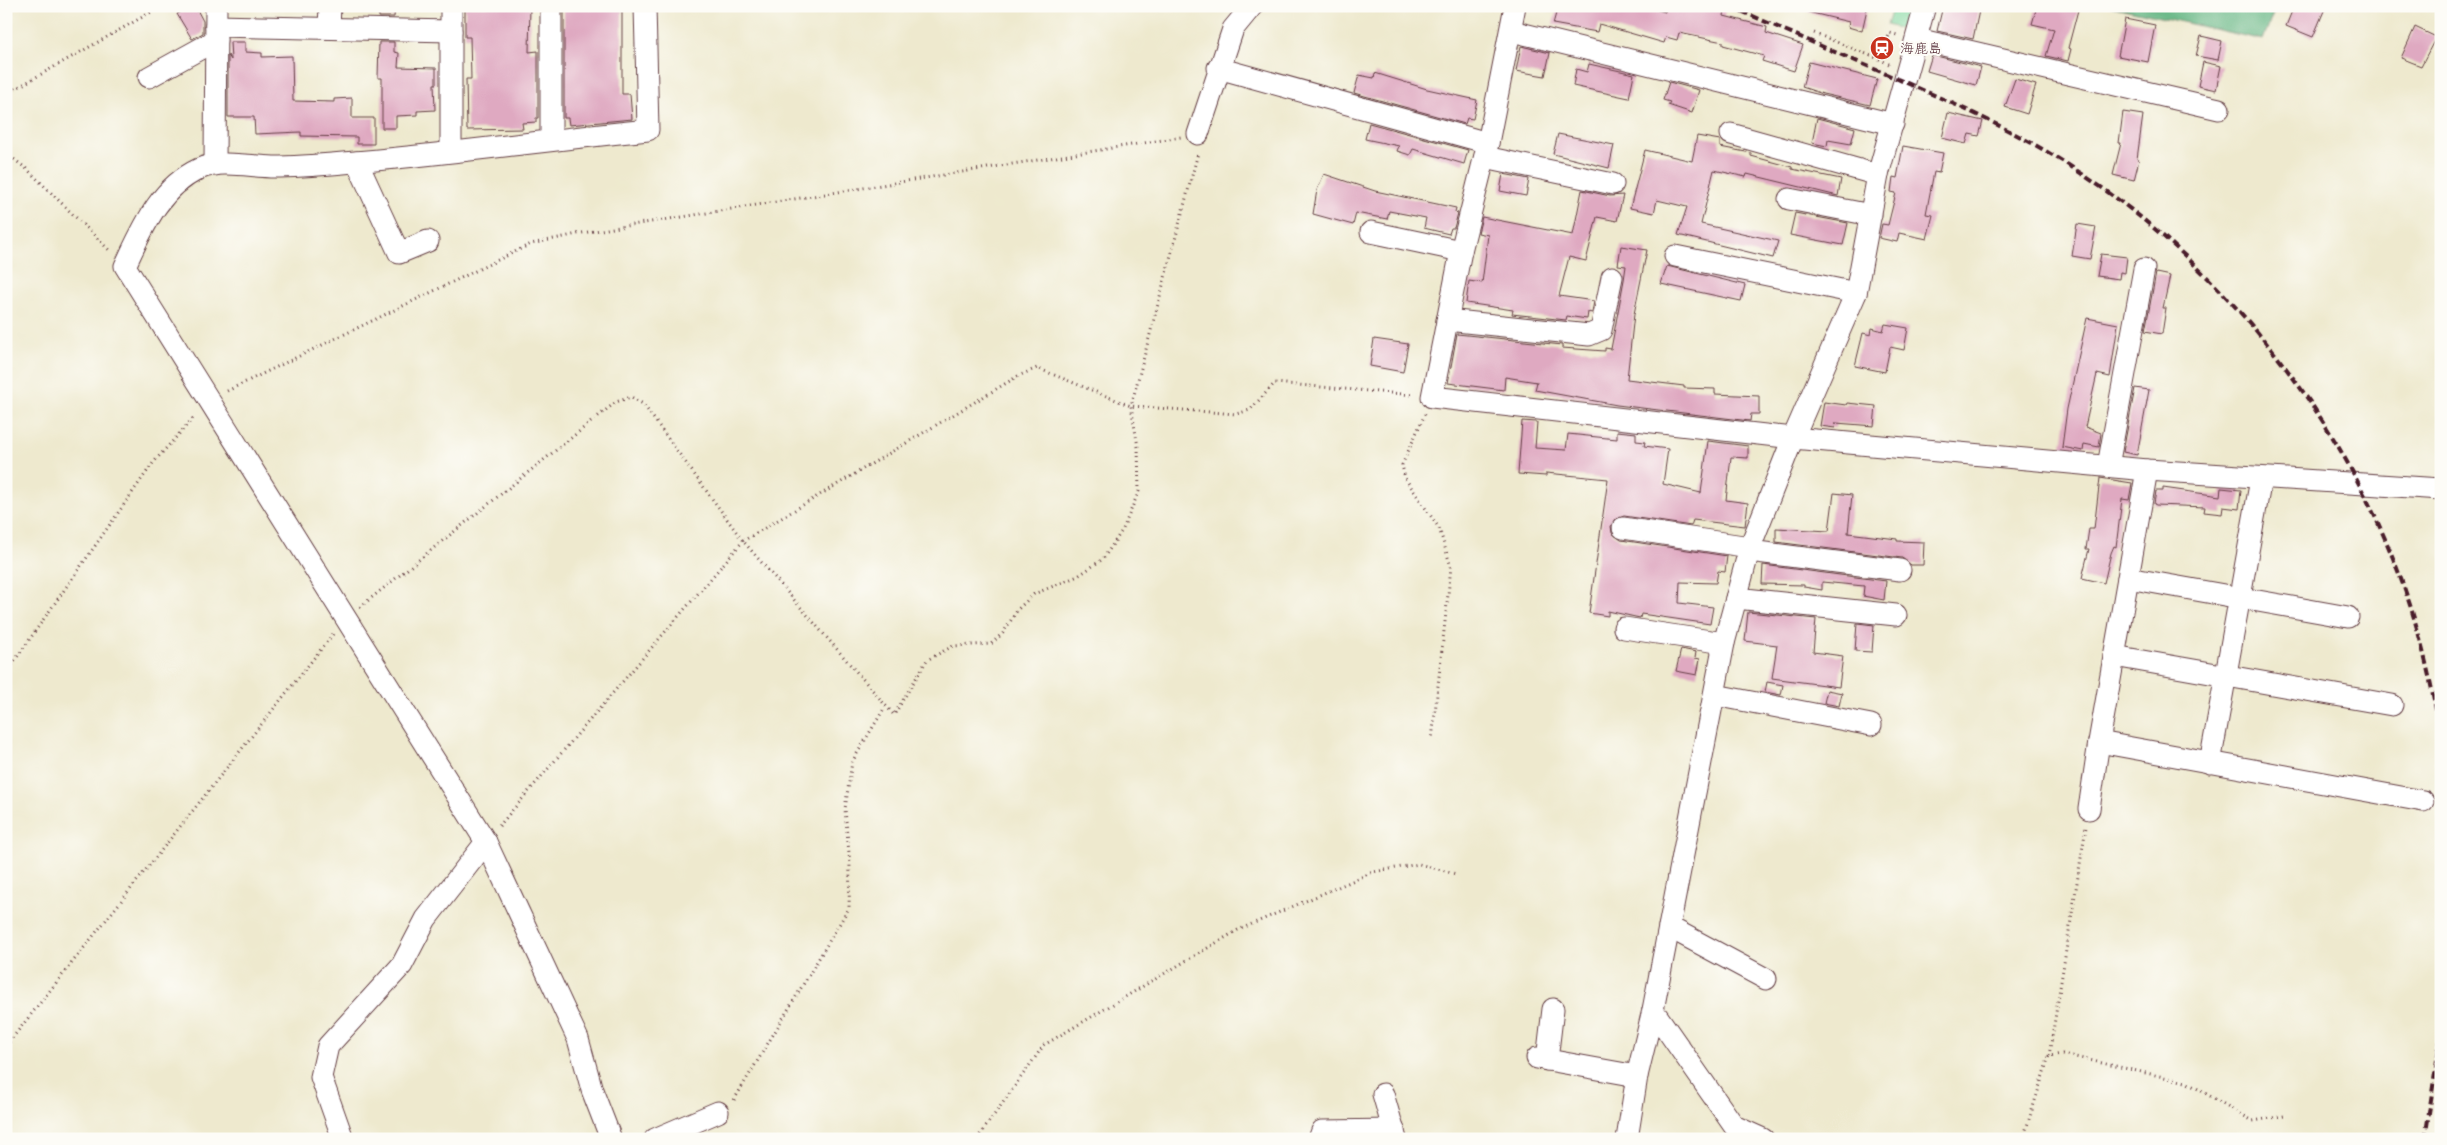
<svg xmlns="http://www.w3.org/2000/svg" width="2447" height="1145" font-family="'Shantell Sans','Klee One',sans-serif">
	<rect width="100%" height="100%" fill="#fdfcf7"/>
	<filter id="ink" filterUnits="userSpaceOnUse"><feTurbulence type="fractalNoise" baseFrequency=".02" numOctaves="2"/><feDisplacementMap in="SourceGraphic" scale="10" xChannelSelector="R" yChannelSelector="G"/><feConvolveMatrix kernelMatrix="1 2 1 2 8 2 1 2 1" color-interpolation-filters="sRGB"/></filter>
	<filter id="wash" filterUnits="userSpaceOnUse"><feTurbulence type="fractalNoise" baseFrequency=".0096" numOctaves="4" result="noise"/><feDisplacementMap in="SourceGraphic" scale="20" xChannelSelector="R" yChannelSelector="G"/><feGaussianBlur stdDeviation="1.12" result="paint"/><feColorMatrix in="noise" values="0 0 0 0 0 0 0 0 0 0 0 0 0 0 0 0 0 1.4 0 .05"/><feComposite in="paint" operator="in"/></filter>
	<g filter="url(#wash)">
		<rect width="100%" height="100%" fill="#eee9ce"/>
		<path fill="#7cd59b" stroke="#637a63" d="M1892 9 1910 14 1905 30 1887 25Z"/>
		<path fill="#65b683" stroke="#586a57" d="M2110 6H2276L2263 40Z"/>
		<g id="blocks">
			<g fill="#dfa9c1">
				<path d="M191 6H195L203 21V33L192 39 177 14Z"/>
				<path d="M379 6H395L394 17H379Z"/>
				<path d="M465 6H530L529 52 538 51V118H536V122L522 123 523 129 467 130 466 79H471L470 37H465Z"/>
				<path d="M564 6H622V94H630L632 119 569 125 568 118H564Z"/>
				<path d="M1558 6H1644L1665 12 1666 6H1708L1725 10 1724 16 1767 27 1766 33 1803 45 1794 71 1762 61 1764 56 1723 45V42L1679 33 1677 40 1666 37 1664 43 1599 24 1597 32 1553 24Z"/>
				<path d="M1809 6H1858L1867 9 1862 31 1848 27 1849 22 1808 12Z"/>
				<path d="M1943 6H1980L1973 39 1937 31Z"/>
				<path d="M2037 6H2063L2078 10 2068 48 2071 49 2068 61 2046 56 2054 29 2032 24Z"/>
				<path d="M2294 6H2326L2313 37 2286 26Z"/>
				<path d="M2125 19 2155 25 2148 62 2118 56Z"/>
				<path d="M2415 27 2436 37 2421 66 2401 58Z"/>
				<path d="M2201 36 2222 41 2218 60 2196 56Z"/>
				<path d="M230 42H245V52L262 53V57L292 56 293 101 334 102V99L352 98V118H374V144H357V137L301 136V132L255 134 254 117H228V55L231 60Z"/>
				<path d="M379 42H394V52L399 53 398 67 436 68V84H434L435 110 417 111V115L396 116V128H382V78H378Z"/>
				<path d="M1521 46 1550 53 1545 76 1516 71Z"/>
				<path d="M1932 55 1981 67 1976 85 1927 71Z"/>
				<path d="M1809 62 1877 79 1870 105 1823 94 1802 87Z"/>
				<path d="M2203 62 2221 66 2216 90 2198 86Z"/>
				<path d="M1589 64 1634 74 1629 98 1573 86 1576 69 1587 72Z"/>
				<path d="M1375 73 1427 89 1477 100 1473 119 1467 118 1465 124 1354 93 1359 75 1374 78Z"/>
				<path d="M2015 79 2036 85 2027 114 2005 107Z"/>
				<path d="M1669 82 1699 90 1692 113 1668 105 1670 102 1663 100Z"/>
				<path d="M2123 112 2143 115 2137 159 2139 160 2134 180 2113 175 2121 143H2119Z"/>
				<path d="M1948 113 1983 121 1979 136 1969 134 1966 144 1942 138Z"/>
				<path d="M1817 118 1855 128 1851 144 1828 140 1827 146 1812 143Z"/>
				<path d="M1369 123 1468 150 1464 164 1413 149 1410 155 1397 151 1399 146 1365 139Z"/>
				<path d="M1558 134 1614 145 1609 168 1553 154Z"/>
				<path d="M1697 136 1720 140V147L1751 153V156L1792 167V169L1841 179 1838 196 1747 174 1746 177 1714 170 1701 224 1778 241 1773 258 1678 235 1687 207 1657 200 1654 213 1630 208 1645 150 1692 161Z"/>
				<path d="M1903 146 1943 153 1939 173 1934 172 1926 214 1933 215 1927 239 1899 233 1897 242 1879 238 1882 224 1888 225 1896 193 1891 192 1893 177 1897 178Z"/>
				<path d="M1324 174 1375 191 1456 208 1455 212 1458 213 1454 228H1451L1449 234 1424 228 1426 218 1389 211 1387 219 1356 213 1353 225 1313 214 1317 190Z"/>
				<path d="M1503 174 1529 179 1526 196 1500 191Z"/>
				<path d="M1582 190 1610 196 1623 195 1617 221 1597 217 1586 261 1569 257 1559 296 1594 301 1592 313 1588 312 1587 319 1567 316 1566 320 1512 314 1513 310 1466 303 1469 281 1482 283 1488 235 1478 233 1482 217 1573 235Z"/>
				<path d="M1795 213 1848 223 1843 245 1790 235Z"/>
				<path d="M2077 224 2096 227 2090 259 2072 256Z"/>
				<path d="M1621 246 1647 250 1634 314 1627 379 1684 386V388L1715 389V394L1759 396V414H1751L1750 421 1617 405 1535 390 1537 382 1505 377 1504 390 1448 383 1457 334 1562 345V348L1605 351V348L1611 349 1624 280 1626 266 1618 265Z"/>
				<path d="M2101 254 2127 257 2125 273 2120 272 2119 279 2097 276Z"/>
				<path d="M1667 266 1745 285 1741 301 1661 284Z"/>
				<path d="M2156 273 2170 276 2163 308H2166L2162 334 2145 331Z"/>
				<path d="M2087 318 2118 324 2110 377 2097 374 2085 427 2101 433 2099 447 2084 444 2083 451 2062 447 2067 409Z"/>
				<path d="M1885 324 1908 328 1904 350 1890 347 1885 372 1855 366 1863 333 1871 335 1872 328 1883 331Z"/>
				<path d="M1374 339 1408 344 1403 372 1370 366Z"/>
				<path d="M2135 388 2149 390 2137 455 2123 452Z"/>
				<path d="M1824 402 1846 405 1847 403 1876 406 1874 426 1836 423 1835 428 1820 426Z"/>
				<path d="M1522 421 1537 422 1535 448 1566 450 1568 434 1617 439V431L1636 433V441L1645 442 1644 446 1668 449 1663 484 1701 493 1708 441 1748 446V458L1731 457 1726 500 1748 503 1745 526 1693 520 1691 526 1624 516 1614 520 1611 526 1612 533 1621 540 1727 556 1725 572 1718 571 1716 583 1680 582 1679 603 1713 607 1710 624 1641 614 1640 618 1608 611V616L1589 613 1608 479 1546 473V476L1518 474Z"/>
				<path d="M2100 478 2132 483 2129 500 2122 499 2116 547 2114 546 2111 553 2104 583 2082 578 2089 549H2086L2089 529H2094Z"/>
				<path d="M2163 488 2220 496 2221 488 2241 490 2239 509 2223 507 2222 514 2204 512 2205 507 2156 505 2154 504 2156 491H2163Z"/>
				<path d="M1834 493 1852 495 1848 533 1897 539V541L1924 542 1923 565H1911L1902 558 1776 542V528L1829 531Z"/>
				<path d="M1763 565 1886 581 1884 600 1863 596 1864 586 1822 582V590L1804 587V585L1762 584Z"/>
				<path d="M1748 612 1816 619 1813 652 1843 656 1839 687 1772 678 1777 645 1745 641Z"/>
				<path d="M1857 623 1874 625 1872 652 1855 651Z"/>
				<path d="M1681 649 1696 652 1695 658 1700 659 1697 675 1676 671Z"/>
				<path d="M1767 682 1783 685 1781 695 1765 692Z"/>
				<path d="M1827 690 1842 693 1839 706 1824 703Z"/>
			</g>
		</g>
	</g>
	<g filter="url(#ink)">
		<use href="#blocks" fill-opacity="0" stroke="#633d43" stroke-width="1"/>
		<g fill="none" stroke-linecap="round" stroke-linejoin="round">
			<g stroke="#633d43" stroke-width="23">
				<g id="minor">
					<path d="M451 6V151"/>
					<path d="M551 6V140"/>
					<path d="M1515 6 1488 143 1461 251 1432 397 1793 438 2147 470 2441 489"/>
					<path d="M216 26 451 31"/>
					<path d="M329 28 330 6"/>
					<path d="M1512 31 1893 124"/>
					<path d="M1917 39 2219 109"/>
					<path d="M1218 68 1488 143"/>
					<path d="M149 77 216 40"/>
					<path d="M1198 134 1233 29 1252 6"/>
					<path d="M1731 134 1878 175"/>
					<path d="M1485 157 1613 184"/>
					<path d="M357 162 399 253 428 241"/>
					<path d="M215 165 216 6"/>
					<path d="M1789 199 1871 215"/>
					<path d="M1371 232 1461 251"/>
					<path d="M1675 256 1856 293"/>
					<path d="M1447 320 1589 335 1601 330 1612 277"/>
					<path d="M2108 466 2144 269"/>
					<path d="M1623 528 1750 547"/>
					<path d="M1749 551 1900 570"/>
					<path d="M2128 578 2348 617"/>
					<path d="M1736 598 1896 615"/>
					<path d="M1624 628 1724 643"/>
					<path d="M2114 656 2392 705"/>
					<path d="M1715 695 1871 725"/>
					<path d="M2099 742 2423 801"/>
					<path d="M2210 763 2261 479"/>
					<path d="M2089 809 2099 742 2147 470"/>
					<path d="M1669 927 1766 979"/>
					<path d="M1653 1010 1734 1126 1763 1139"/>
					<path d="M1537 1058 1637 1076"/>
					<path d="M1547 1060 1553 1009"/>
					<path d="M1383 1094 1396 1139"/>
					<path d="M343 1139 321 1077 328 1046 402 965 426 919 486 842"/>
					<path d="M611 1139 592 1090 578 1039 486 842 125 266C143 228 159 188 199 169 221 159 251 167 274 167 297 167 320 165 343 163 444 155 546 140 648 130L645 6"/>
					<path d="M655 1139 718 1112"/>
					<path d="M1319 1139 1322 1131 1394 1130"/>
					<path d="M1627 1139 1637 1076 1653 1010 1724 643 1750 547 1793 438 1856 293 1878 175 1925 6"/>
				</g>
			</g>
			<g stroke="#633d43" stroke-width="3" stroke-dasharray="1 4" stroke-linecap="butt">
				<path d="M1814 33 1879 59"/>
				<path d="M1889 64 1879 59 1890 33 1897 35"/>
				<path d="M6 94 162 6"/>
				<path d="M6 153 28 170 111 252"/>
				<path d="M227 391 531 244 582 233 1181 137"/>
				<path d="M1425 414 1402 465 1405 478 1439 528 1451 567 1432 740"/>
				<path d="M360 607 616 402 631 397 643 404 743 541 894 715 927 660 953 646 991 644 1003 633 1018 609 1034 594 1078 576 1103 559 1123 529 1139 491 1138 447 1131 406 1198 153"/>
				<path d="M6 673 153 463 195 416"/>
				<path d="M499 826 743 541 1018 376 1037 368 1131 406 1236 414 1250 410 1275 383 1414 395"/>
				<path d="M6 1046 333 634"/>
				<path d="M2049 1056 2086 827"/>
				<path d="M734 1100 849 908 850 864 845 809 852 762 885 707"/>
				<path d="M977 1139 1044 1045 1238 930 1373 872 1419 864 1456 874"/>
				<path d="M2023 1139 2049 1056 2062 1054 2186 1082 2253 1121 2284 1116"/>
			</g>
			<use href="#minor" stroke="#fff" stroke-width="21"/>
			<g stroke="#4a1f2b" stroke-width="4" stroke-dasharray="8 4" stroke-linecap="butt">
				<path d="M1730 6C1784 30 1839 54 1893 77 1948 101 2003 125 2054 156 2219 257 2350 421 2410 605 2424 649 2433 692 2441 737"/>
				<path d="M2425 1139 2441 1034"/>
			</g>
		</g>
	</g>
	<defs>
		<g id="station-disc" transform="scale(1.25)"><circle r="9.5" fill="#c8321e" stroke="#fdfcf7"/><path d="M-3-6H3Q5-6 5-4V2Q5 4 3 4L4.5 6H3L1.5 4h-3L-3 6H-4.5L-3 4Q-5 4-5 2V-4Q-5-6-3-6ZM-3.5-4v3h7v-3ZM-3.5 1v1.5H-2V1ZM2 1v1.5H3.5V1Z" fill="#fff"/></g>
	</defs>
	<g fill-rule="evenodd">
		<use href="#station-disc" x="1882" y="48"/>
	</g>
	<g text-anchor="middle" stroke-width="4.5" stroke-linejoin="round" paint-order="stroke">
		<g font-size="14" fill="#4a1f2b" stroke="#fdfcf7" text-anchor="start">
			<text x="1900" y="53">海鹿島</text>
		</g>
	</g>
	<rect width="2447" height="1145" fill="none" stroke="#fdfcf7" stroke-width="25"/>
</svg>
